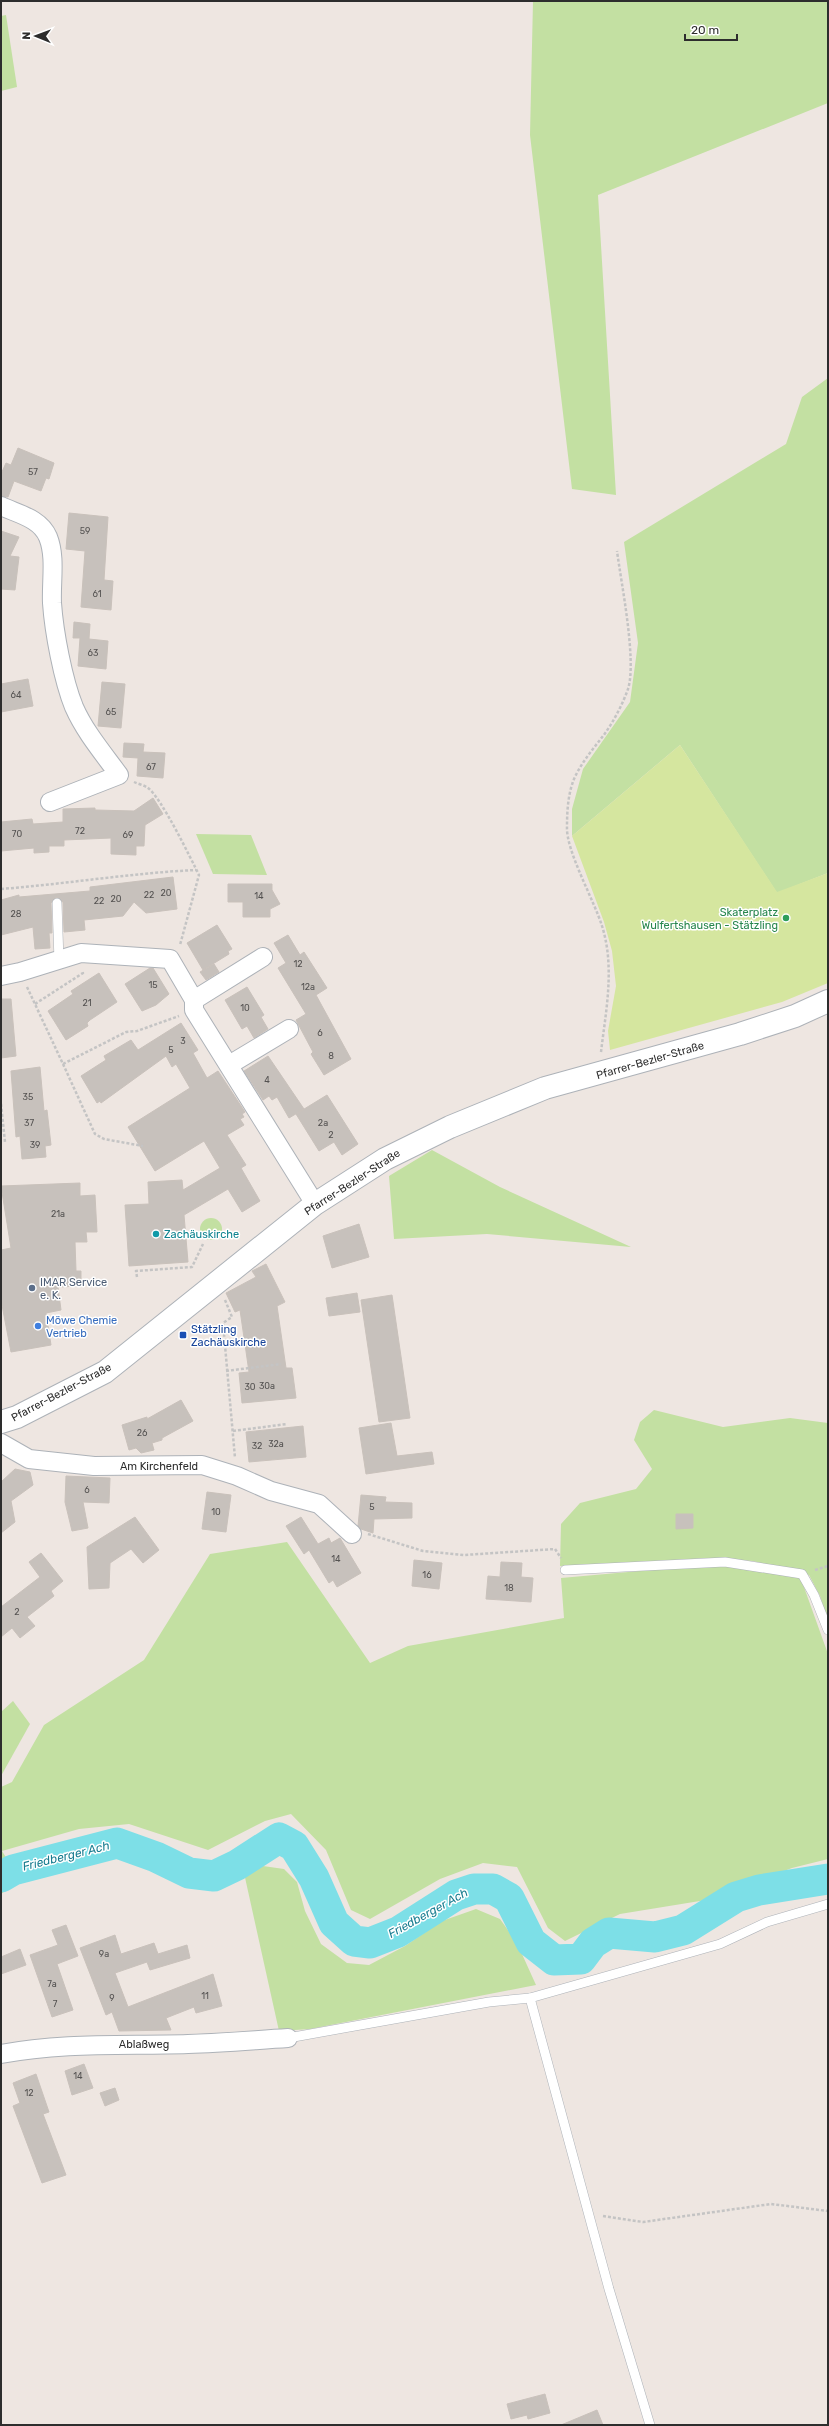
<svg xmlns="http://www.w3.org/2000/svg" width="829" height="2426" font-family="Rubik,sans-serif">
	<rect width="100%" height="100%" fill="#eee6e1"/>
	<g fill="#c3e0a2">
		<path d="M533 1H828V103L598 195 616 495 572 489 530 135Z"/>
		<path d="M6 15 17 87 1 91V16Z"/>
		<path d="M828 378V873L777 893 680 745 572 836V809L583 769 630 702 638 643 624 542 786 444 802 397Z"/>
		<path d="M196 834 251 835 267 875 213 874Z"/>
		<path d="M432 1150 500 1187 631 1247 487 1234 394 1239 389 1176Z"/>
		<circle cx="211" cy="1229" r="11"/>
		<path d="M654 1410 723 1427 790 1418 828 1423V1622L820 1596 809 1575 753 1561 711 1558 560 1566 561 1524 580 1503 636 1489 652 1469 634 1440 640 1422Z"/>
		<path d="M287 1542 370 1663 408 1646 564 1618 561 1578 662 1569 725 1566 800 1576 828 1654V1859L792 1868 706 1900 620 1914 565 1941 548 1928 517 1867 483 1863 440 1879 370 1919 351 1910 326 1850 291 1814 265 1821 208 1850 129 1824 79 1829 2 1851 20 1880 1 1894V1787L12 1782 44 1725 144 1660 210 1554Z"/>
		<path d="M13 1701 30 1724 1 1776V1712Z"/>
		<path d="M263 1866 284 1869 297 1882 305 1911 321 1944 347 1963 369 1965 405 1946 442 1921 476 1909 500 1919 517 1943 536 1985 310 2029 279 2031 244 1873Z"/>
	</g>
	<path fill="#d5e69f" d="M680 745 777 892 828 873V983L782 1002 610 1050 608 1031 616 986 612 951 604 922 572 836Z"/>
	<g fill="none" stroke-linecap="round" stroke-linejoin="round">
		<path stroke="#7ddfe7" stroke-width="31" d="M1 1877 13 1870 117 1843 156 1857 189 1873 214 1876 237 1865 279 1838 294 1846 314 1878 334 1923 354 1941 370 1943 398 1932 456 1895 474 1889H493L509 1898 531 1942 554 1960 581 1959 593 1943 609 1933 655 1937 683 1930 736 1897 759 1890 828 1879"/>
	</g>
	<g fill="#c7c1bc" stroke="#c9c1bb">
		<path d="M18 448 54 463 49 479 46 478 41 491 14 481 8 497 1 496V474L6 463 11 465Z"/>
		<path d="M69 513 108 517 104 580 113 581 111 610 81 607 85 551 66 549Z"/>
		<path d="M1 531 19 537 10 556 19 557 15 590 1 589Z"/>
		<path d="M74 622 90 624 89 639 108 641 106 669 78 666 80 638H73Z"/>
		<path d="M28 679 33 706 1 712V684Z"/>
		<path d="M102 682 125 684 121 728 98 726Z"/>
		<path d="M124 743 144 744 143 752 165 753 163 778 137 776 138 758 123 757Z"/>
		<path d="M153 798 163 814 145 825 144 846H136V855L111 854V838L64 840V846H49V852L34 853V848L1 851V822L32 819 33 824 63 822V809L95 808V810L134 811Z"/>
		<path d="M173 877 177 909 146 913 134 902 123 916 84 920 85 930 64 932 63 902 56 897 51 903 52 933H49L50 948 35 949 33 927 1 935V900L19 895V897L90 891V887Z"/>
		<path d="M228 884H272V890L280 904 270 909V917H243V902H228Z"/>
		<path d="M217 925 232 949 228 951 229 954 203 970 187 943Z"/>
		<path d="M288 935 300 955 304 952 327 988 316 995 351 1059 324 1075 311 1054 313 1052 296 1020 306 1014 278 968 286 963 274 943Z"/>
		<path d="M214 964 219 972 206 980 200 972Z"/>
		<path d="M150 968H153L169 994 156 1005 142 1011 125 984Z"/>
		<path d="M99 973 117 1002 90 1020 87 1023 88 1026 66 1040 48 1011 73 994 71 991Z"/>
		<path d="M247 987 264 1015 261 1017 268 1029 254 1038 247 1026 242 1029 225 1000Z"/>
		<path d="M1 999H11L16 1056 1 1058Z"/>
		<path d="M181 1023 198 1050 193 1053 207 1078 218 1071 245 1112 242 1114 244 1117 240 1119 244 1125 227 1135 246 1165 241 1168 260 1201 242 1212 228 1189 184 1215 188 1262 129 1266 125 1205 149 1204 148 1182 182 1180 183 1190 220 1168 204 1141 155 1171 128 1127 190 1088 176 1064 172 1067 166 1056 101 1103 100 1101 97 1103 81 1076 106 1060 104 1056 131 1040 138 1050Z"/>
		<path d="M268 1056 304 1109 289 1118 277 1097 272 1100 269 1096 263 1100 244 1071Z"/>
		<path d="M40 1067 44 1111 47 1110 51 1145 45 1146 46 1157 22 1159 20 1136 16 1137 11 1071Z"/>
		<path d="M327 1095 358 1144 342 1155 334 1142 319 1151 296 1114Z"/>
		<path d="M80 1183V1196L95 1195 97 1232H86L87 1242H75L76 1271H81V1286L58 1287 61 1310 46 1313 51 1345 11 1352 1 1300V1250L11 1248 1 1186Z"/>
		<path d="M359 1224 369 1257 332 1268 323 1236Z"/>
		<path d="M266 1264 285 1302 277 1306 286 1368H292L296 1398 242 1403 239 1373 249 1372 240 1310 235 1312 226 1293 256 1277 252 1271Z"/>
		<path d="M357 1293 360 1312 329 1316 326 1298Z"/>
		<path d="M392 1295 410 1418 379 1422 361 1300Z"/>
		<path d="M181 1400 193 1421 162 1438V1440L152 1443 154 1450 141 1453 136 1448 129 1450 122 1425 147 1417V1419Z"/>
		<path d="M391 1423 397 1456 432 1452 434 1464 366 1474 359 1428Z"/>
		<path d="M303 1426 306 1457 249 1462 246 1432Z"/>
		<path d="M15 1469 30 1472 33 1485 11 1501 15 1522 1 1533V1482Z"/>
		<path d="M66 1476 110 1478 109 1503 83 1502 88 1528 72 1531 65 1502Z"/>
		<path d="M207 1492 231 1495 226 1532 202 1529Z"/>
		<path d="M361 1495 386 1497 385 1502 412 1503V1518L374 1519 373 1533 361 1529 358 1526Z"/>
		<path d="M676 1514H693V1528L676 1529Z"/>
		<path d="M135 1517 159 1550 143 1563 131 1549 110 1563 109 1588 89 1589 87 1547Z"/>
		<path d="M301 1517 318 1544 329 1538 331 1543 340 1538 361 1573 337 1587 333 1580 329 1583 309 1550 304 1554 286 1526Z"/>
		<path d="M41 1553 63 1581 51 1591 54 1596 27 1617 35 1626 20 1638 12 1628 1 1637V1607L40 1577 29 1562Z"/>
		<path d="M414 1560 442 1563 439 1589 412 1586Z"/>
		<path d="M501 1562 522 1563 521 1577 533 1578 531 1602 486 1599 488 1576 500 1577Z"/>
		<path d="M66 1925 78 1956 57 1964 73 2010 52 2017 30 1955 58 1945 52 1930Z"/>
		<path d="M115 1935 121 1954 154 1943 158 1954 187 1945 190 1958 150 1970 147 1962 115 1973 128 2007 213 1974 222 2006 196 2013 194 2007 166 2018 171 2030 119 2031 112 2012 106 2015 80 1948Z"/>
		<path d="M20 1949 26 1965 1 1974V1957Z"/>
		<path d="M84 2064 93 2088 72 2095 65 2071Z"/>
		<path d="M36 2074 49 2112 43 2114 66 2175 42 2183 13 2106 20 2103 13 2083Z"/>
		<path d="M115 2088 119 2100 105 2106 100 2093Z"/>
		<path d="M545 2394 550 2413 528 2419 527 2415 511 2419 507 2404Z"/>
		<path d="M597 2410 603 2425H561Z"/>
	</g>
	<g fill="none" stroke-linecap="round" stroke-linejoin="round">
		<g stroke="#adb2b8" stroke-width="10">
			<g id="lane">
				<path d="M57 903 59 961"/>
				<path d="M565 1570 725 1562 802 1574 814 1595 828 1630"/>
				<path d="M530 1998 609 2289 650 2425"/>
				<path d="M288 2038 489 2002 530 1998 720 1944 767 1922 828 1904"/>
			</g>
		</g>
		<g stroke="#adb2b8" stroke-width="20">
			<g id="street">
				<path d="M1 506C18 514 40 518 48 537 56 557 51 581 52 603 54 632 63 680 74 707 85 732 103 753 119 775L50 802"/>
				<path d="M1 976 20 972 81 953 170 959 194 1000V1010L315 1204"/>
				<path d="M194 1000 263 957"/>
				<path d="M229 1065 289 1029"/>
				<path d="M1 1443 29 1459 94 1466 202 1465 237 1476 271 1491 319 1504 352 1534"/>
				<path d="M1 2054C63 2042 125 2046 188 2044 222 2043 255 2040 288 2038"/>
			</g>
		</g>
		<g stroke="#adb2b8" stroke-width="24">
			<path id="secondary" d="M1 1422 17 1417 105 1372 315 1204 385 1159 450 1127 545 1088 740 1034 795 1016 828 1001"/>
		</g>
		<g stroke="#c4c4c4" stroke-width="2.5" stroke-dasharray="3 2" stroke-linecap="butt">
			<path d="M134 782C138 784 144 785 148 788 161 797 191 859 199 875L180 945"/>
			<path d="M1 889C66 884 131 873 196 870"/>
			<path d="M27 987 63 1064 126 1032 137 1031 179 1016"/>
			<path d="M35 1004 83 973 82 971"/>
			<path d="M601 1052C606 1010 615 967 602 926 594 900 566 851 567 827 567 811 568 794 574 779 582 761 595 747 606 732 615 719 623 703 628 689 637 661 621 582 617 551"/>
			<path d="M63 1064 95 1134 104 1139 143 1146"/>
			<path d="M1 1104 5 1142"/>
			<path d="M137 1277 136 1271 192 1267 203 1244"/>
			<path d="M225 1300 232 1317 223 1323 235 1458"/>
			<path d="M226 1371 281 1364"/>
			<path d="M233 1431 287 1424"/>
			<path d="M368 1534 423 1551 464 1555 555 1549 561 1558"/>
			<path d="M815 1570 828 1566"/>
			<path d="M603 2216 643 2222 771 2204 828 2211"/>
		</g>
		<use href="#lane" stroke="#fff" stroke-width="9"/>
		<use href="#street" stroke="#fff" stroke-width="18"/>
		<use href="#secondary" stroke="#fff" stroke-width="22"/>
	</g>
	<circle fill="#2e9e5b" stroke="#fff" stroke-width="1.5" cx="786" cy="918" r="4"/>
	<circle fill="#0f9aa8" stroke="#fff" stroke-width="1.5" cx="156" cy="1234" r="4"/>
	<circle fill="#5c6f8a" stroke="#fff" stroke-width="1.5" cx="32" cy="1288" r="4"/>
	<circle fill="#3f7fe0" stroke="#fff" stroke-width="1.5" cx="38" cy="1326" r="4"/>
	<rect fill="#1a4fb4" stroke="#fff" stroke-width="1.5" x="179" y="1331" width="8" height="8" rx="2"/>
	<g text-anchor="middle" stroke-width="3" stroke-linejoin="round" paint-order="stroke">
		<g font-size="9" fill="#545251">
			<text x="33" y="475">57</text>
			<text x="85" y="534">59</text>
			<text x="97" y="597">61</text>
			<text x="93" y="656">63</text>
			<text x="16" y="698">64</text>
			<text x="111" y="715">65</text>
			<text x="151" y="770">67</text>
			<text x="80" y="834">72</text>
			<text x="17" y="837">70</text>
			<text x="128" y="838">69</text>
			<text x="166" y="896">20</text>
			<text x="149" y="898">22</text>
			<text x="259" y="899">14</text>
			<text x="116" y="902">20</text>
			<text x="99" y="904">22</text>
			<text x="16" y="917">28</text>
			<text x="298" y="967">12</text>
			<text x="153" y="988">15</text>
			<text x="308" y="990">12a</text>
			<text x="87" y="1006">21</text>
			<text x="245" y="1011">10</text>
			<text x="320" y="1036">6</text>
			<text x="183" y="1044">3</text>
			<text x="171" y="1053">5</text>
			<text x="331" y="1059">8</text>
			<text x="267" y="1083">4</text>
			<text x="28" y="1100">35</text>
			<text x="29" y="1126">37</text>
			<text x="323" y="1126">2a</text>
			<text x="331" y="1138">2</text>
			<text x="35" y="1148">39</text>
			<text x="58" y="1217">21a</text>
			<text x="267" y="1389">30a</text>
			<text x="250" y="1390">30</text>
			<text x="142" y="1436">26</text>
			<text x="276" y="1447">32a</text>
			<text x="257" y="1449">32</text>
			<text x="87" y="1493">6</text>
			<text x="372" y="1510">5</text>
			<text x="216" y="1515">10</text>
			<text x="336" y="1562">14</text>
			<text x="427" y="1578">16</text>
			<text x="509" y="1591">18</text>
			<text x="17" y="1615">2</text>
			<text x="104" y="1957">9a</text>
			<text x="52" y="1987">7a</text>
			<text x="205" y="1999">11</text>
			<text x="112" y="2001">9</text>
			<text x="55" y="2007">7</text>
			<text x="78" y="2079">14</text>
			<text x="29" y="2096">12</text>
		</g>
		<g font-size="11" fill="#27864d" stroke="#fff" text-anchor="end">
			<text x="778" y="916">Skaterplatz<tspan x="778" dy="13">Wulfertshausen - Stätzling</tspan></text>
		</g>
		<g font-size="11" fill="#2d2d2d" stroke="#fff">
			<text transform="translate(650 1060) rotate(-16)" y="4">Pfarrer-Bezler-Straße</text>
			<text transform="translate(352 1182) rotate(-33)" y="4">Pfarrer-Bezler-Straße</text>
			<text transform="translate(61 1392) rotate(-28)" y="4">Pfarrer-Bezler-Straße</text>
			<text x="159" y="1470">Am Kirchenfeld</text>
			<text x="144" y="2048">Ablaßweg</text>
		</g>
		<g font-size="11" fill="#0d838f" stroke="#fff" text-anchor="start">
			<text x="164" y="1238">Zachäuskirche</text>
		</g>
		<g font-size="11" fill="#4e5e75" stroke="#fff" text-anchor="start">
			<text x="40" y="1286">IMAR Service<tspan x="40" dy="13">e. K.</tspan></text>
		</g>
		<g font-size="11" fill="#366cbe" stroke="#fff" text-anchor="start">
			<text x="46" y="1324">Möwe Chemie<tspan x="46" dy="13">Vertrieb</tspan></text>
		</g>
		<g font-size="11" fill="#164399" stroke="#fff" text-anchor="start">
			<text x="191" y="1333">Stätzling<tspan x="191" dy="13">Zachäuskirche</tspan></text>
		</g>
		<g font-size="12" font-style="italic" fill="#187d90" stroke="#fff">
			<text transform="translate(66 1856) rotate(-14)" y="4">Friedberger Ach</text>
			<text transform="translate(428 1913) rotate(-29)" y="4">Friedberger Ach</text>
		</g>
	</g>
	<rect width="829" height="2426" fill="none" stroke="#2d2d2d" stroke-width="4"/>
	<g transform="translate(36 36) rotate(271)" stroke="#ffffff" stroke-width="3" paint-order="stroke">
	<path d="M0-3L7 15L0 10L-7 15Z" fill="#2d2d2d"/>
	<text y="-6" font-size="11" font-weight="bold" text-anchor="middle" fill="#2d2d2d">N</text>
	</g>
	<path d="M685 34v6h52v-6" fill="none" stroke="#2d2d2d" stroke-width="2"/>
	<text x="691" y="34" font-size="12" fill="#2d2d2d" stroke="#ffffff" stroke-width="3" paint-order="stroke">20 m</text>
</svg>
